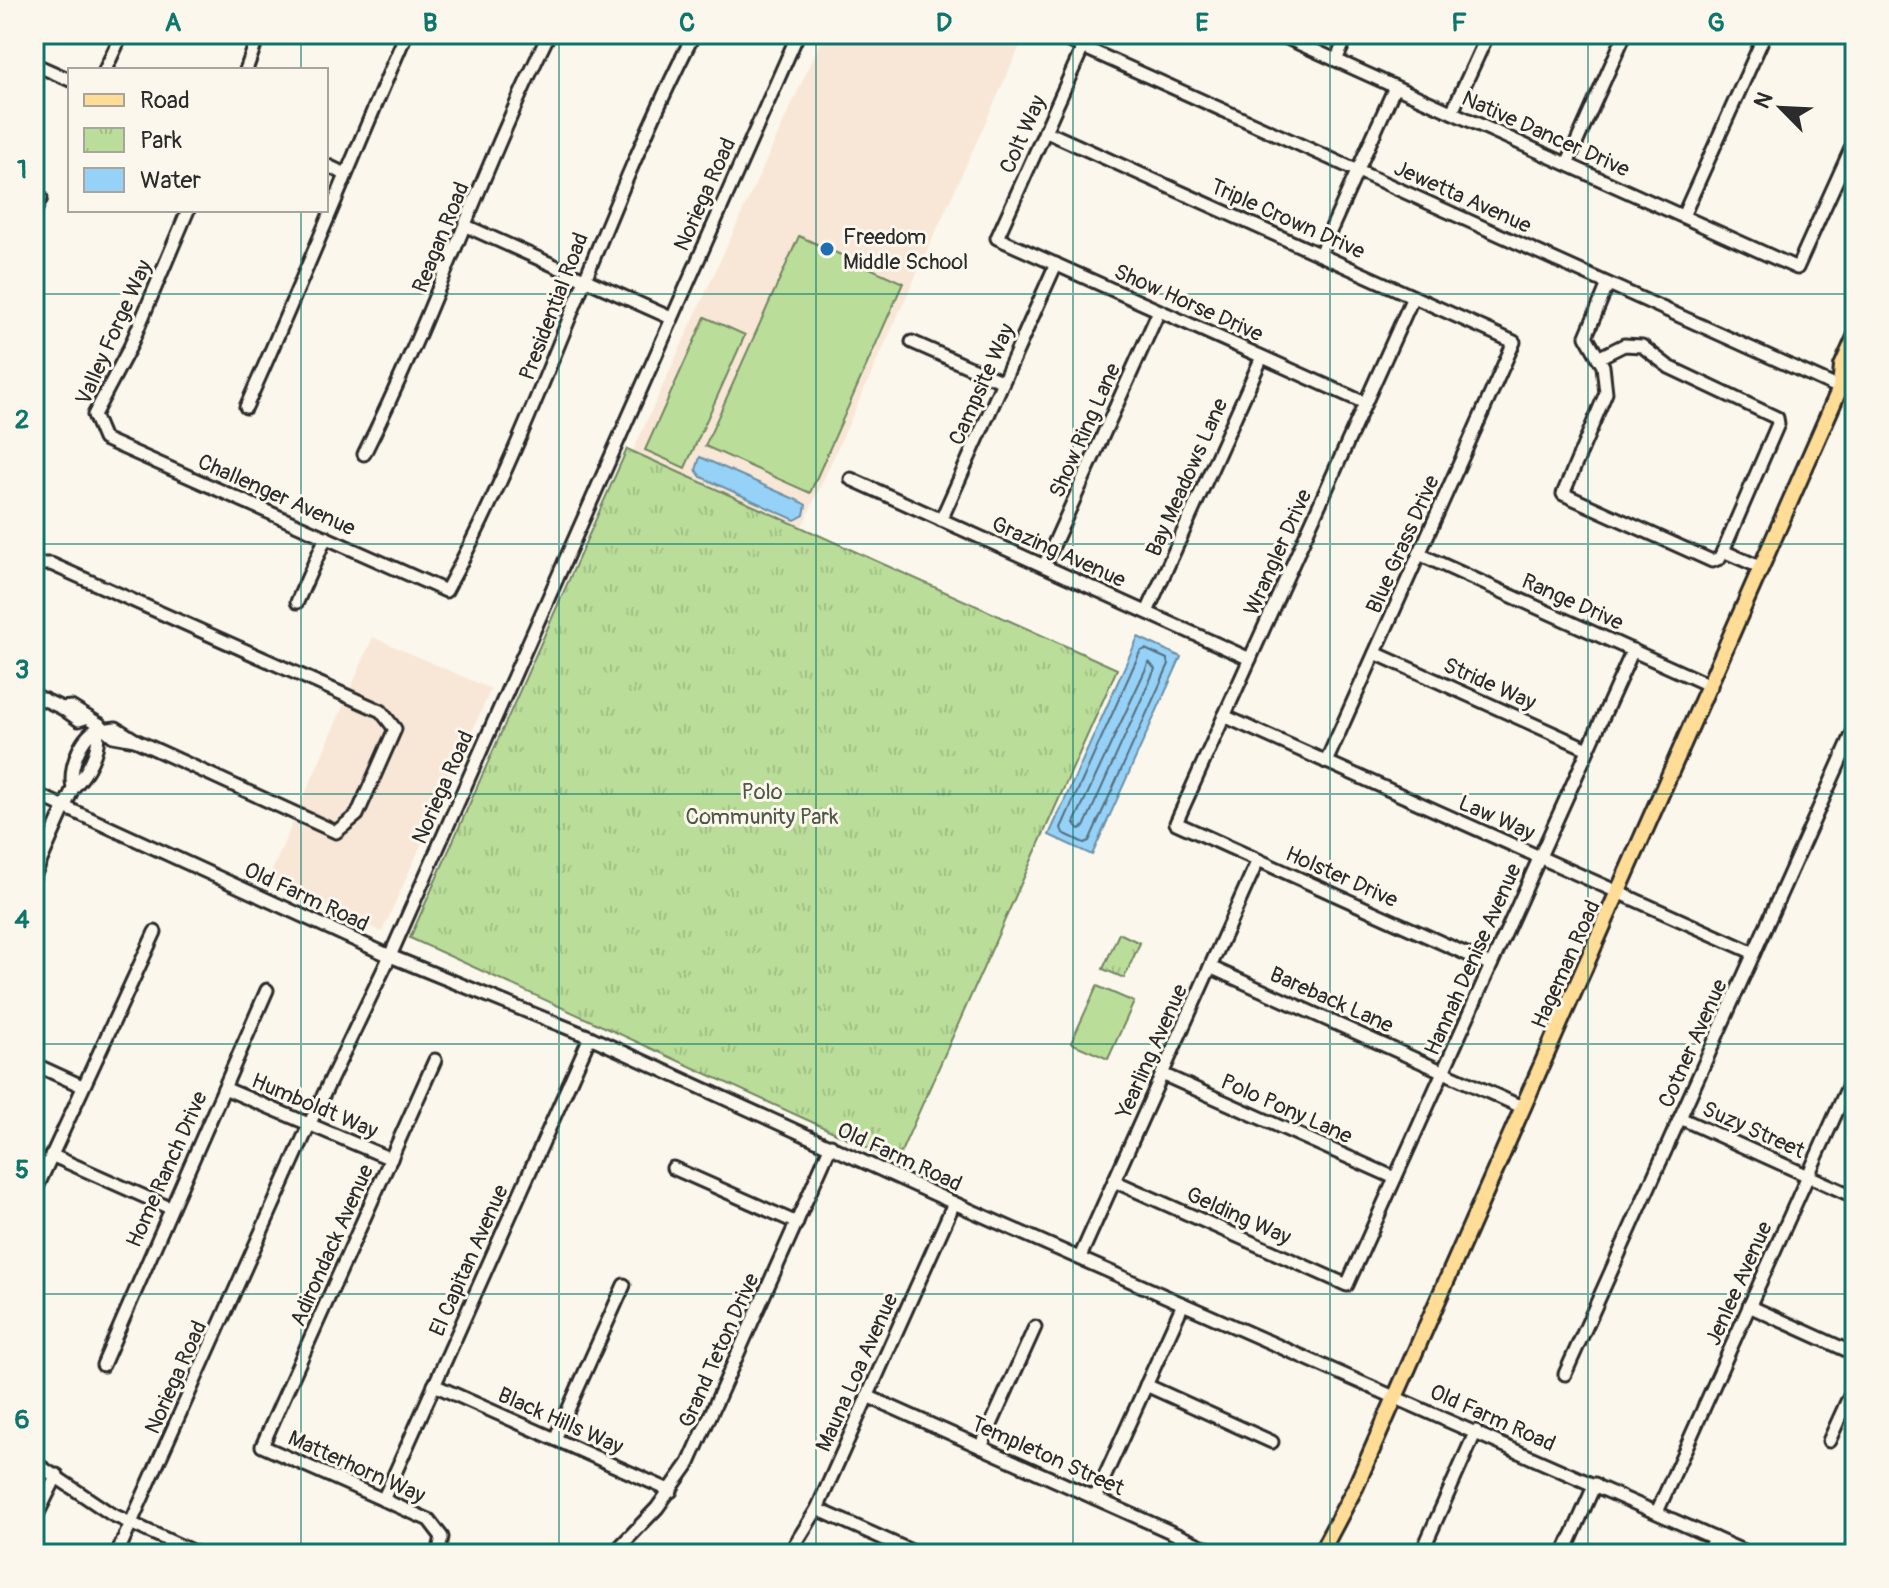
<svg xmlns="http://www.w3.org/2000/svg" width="1889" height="1588" font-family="Pangolin,sans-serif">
	<defs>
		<pattern id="park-tufts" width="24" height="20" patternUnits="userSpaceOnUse" patternTransform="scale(2)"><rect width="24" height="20" fill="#bade99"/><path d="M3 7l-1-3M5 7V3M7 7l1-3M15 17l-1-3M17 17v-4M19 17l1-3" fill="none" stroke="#a0bf84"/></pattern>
	</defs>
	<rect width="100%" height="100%" fill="#fbf7ec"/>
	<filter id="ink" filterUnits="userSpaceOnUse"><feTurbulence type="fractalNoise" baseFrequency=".0125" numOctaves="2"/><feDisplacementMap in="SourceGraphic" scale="16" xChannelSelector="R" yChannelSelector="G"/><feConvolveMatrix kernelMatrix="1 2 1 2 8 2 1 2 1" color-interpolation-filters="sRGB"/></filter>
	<g filter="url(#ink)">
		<g fill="#f8e7d6">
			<path d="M824 34H992L1020 46 802 527 633 451Z"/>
			<path d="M373 637 491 689 382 932 268 880Z"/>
		</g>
		<g fill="#bade99" stroke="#728462" stroke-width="2">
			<path d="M799 236 903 283 810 493 705 446Z"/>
			<path d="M705 317 745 335 685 468 645 450Z"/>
			<path d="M1097 986 1134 1002 1108 1059 1071 1043Z"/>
		</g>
		<g fill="url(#park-tufts)" stroke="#728462" stroke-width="2">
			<path d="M627 449 1117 669 897 1161 410 938Z"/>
			<path d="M1119 933 1140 943 1124 978 1103 969Z"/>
		</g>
		<g fill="#96d2f7" stroke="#6b8fa5" stroke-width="2">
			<path d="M700 457 799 501 806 505 804 515 795 520 701 477 696 470Z"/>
			<path d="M1138 637 1181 657 1092 855 1049 835Z"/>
		</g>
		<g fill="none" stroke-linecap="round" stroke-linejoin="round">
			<g stroke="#566e7d" stroke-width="2">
				<path d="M1145 649 1167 659 1169 664 1089 841 1084 843 1063 833 1061 828 1140 652Z"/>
				<path d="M1149 662 1155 669 1084 827 1079 829 1074 823Z"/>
			</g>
			<g stroke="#2b2b2b" stroke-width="17">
				<g id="minor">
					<path d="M1054 34 1855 395"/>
					<path d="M1278 34 1797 268 1855 140"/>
					<path d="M1083 47 997 238 1365 403"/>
					<path d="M1336 60 1348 34"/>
					<path d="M34 64 70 80"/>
					<path d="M105 70 122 34"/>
					<path d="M246 70 259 34"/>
					<path d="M1452 112 1488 34"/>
					<path d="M1045 131 1514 342 1326 762"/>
					<path d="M1567 164 1625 34"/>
					<path d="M326 165 345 174"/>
					<path d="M188 210 130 347 94 415 104 439 446 591C544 410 600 216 694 34"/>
					<path d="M34 213 41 198"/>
					<path d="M1683 216 1765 34"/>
					<path d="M466 226 671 318"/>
					<path d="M1320 254 1395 87"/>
					<path d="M1413 297 1176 823 1491 965"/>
					<path d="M912 342 1003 382"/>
					<path d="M1598 358 1624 345 1642 346 1669 367 1777 418 1778 424 1720 558 1712 561 1563 494 1606 393 1603 366 1586 336 1608 284"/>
					<path d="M246 407C302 284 352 158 406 34"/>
					<path d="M364 454C433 317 481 171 549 34"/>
					<path d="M851 479 1250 659"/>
					<path d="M941 520 1056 264"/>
					<path d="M1723 551 1762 568"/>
					<path d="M1419 554 1711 686"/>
					<path d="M34 564H51L381 711 395 729 357 815 336 832 135 740"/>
					<path d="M1044 566 1159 311"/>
					<path d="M297 602 326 537"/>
					<path d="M1147 612 1262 357"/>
					<path d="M1375 653 1588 749"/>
					<path d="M34 695 62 708"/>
					<path d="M1224 716 1754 953"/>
					<path d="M85 718 79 720 62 708 71 707 99 724"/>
					<path d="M97 729 99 724 113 736 135 740 116 728 109 729"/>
					<path d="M34 793 390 956 590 1037 954 1203 1750 1554"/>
					<path d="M34 876 73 788C87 774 101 749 97 729 79 739 69 769 73 788"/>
					<path d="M1210 967 1524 1108"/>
					<path d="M435 1060 262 1446 429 1520 442 1537 438 1554"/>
					<path d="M34 1064 82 1086"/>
					<path d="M1162 1074 1395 1178"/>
					<path d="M224 1088 391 1159"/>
					<path d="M1680 1118 1855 1197"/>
					<path d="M51 1155 170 1208"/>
					<path d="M673 1168 797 1223"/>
					<path d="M1114 1181 1347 1285 1633 650"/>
					<path d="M34 1194 155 932"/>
					<path d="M1080 1257 1258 860"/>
					<path d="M1749 1306 1855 1354"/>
					<path d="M103 1365 267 990"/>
					<path d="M1565 1374 1855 728"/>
					<path d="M434 1385 671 1491"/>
					<path d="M1146 1385 1272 1442"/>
					<path d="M867 1396 1211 1550"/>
					<path d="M555 1439 624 1285"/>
					<path d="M1829 1441 1855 1384"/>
					<path d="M981 1447 1035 1327"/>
					<path d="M34 1462 111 1514 198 1554"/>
					<path d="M1095 1498 1183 1304"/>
					<path d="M383 1500 590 1037"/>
					<path d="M817 1509 918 1554"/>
					<path d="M1657 1512 1855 1071"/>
					<path d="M34 1521 57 1475"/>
					<path d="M117 1554 310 1123 390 956 798 34"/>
					<path d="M613 1554 657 1508 689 1463 831 1145"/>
					<path d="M789 1554 817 1509 954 1203"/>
					<path d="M1421 1554 1476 1431"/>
					<path d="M1564 1554 1595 1484"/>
					<path d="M1707 1554 1714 1538"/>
				</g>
			</g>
			<g stroke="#2b2b2b" stroke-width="20">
				<g id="major">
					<path d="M1840 388 1842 366 1855 337"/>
					<path d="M1320 1554 1356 1486 1840 388 1855 371"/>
				</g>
			</g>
			<use href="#minor" stroke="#fbf7ec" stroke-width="11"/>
			<use href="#major" stroke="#ffdd96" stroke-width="14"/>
		</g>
	</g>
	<path fill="none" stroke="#0f766e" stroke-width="2" stroke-opacity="0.55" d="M301 34V70M559 34V1554M816 34V1554M1073 34V1554M1330 34V1554M1588 34V1554M301 210V1554M34 294H1855M34 544H1855M34 794H1855M34 1044H1855M34 1294H1855"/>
	<circle fill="#1f6fb2" stroke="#fbf7ec" stroke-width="3" cx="827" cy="249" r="8"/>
	<g text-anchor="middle" stroke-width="6" stroke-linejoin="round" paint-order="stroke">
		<g font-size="22" fill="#2b2b2b" stroke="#fbf7ec">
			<text transform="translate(1546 133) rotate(24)" y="8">Native Dancer Drive</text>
			<text transform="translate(1022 134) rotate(-66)" y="8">Colt Way</text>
			<text transform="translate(704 194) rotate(-66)" y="8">Noriega Road</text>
			<text transform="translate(1463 196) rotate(24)" y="8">Jewetta Avenue</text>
			<text transform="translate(1288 218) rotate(24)" y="8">Triple Crown Drive</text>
			<text transform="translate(440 237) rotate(-68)" y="8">Reagan Road</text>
			<text transform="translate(1189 302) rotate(24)" y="8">Show Horse Drive</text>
			<text transform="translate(553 306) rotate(-69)" y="8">Presidential Road</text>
			<text transform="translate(113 332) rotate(-66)" y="8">Valley Forge Way</text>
			<text transform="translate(981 384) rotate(-66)" y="8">Campsite Way</text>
			<text transform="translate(1084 430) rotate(-66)" y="8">Show Ring Lane</text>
			<text transform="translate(1186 477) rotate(-66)" y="8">Bay Meadows Lane</text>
			<text transform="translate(277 494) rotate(24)" y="8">Challenger Avenue</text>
			<text transform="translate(1402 544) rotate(-66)" y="8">Blue Grass Drive</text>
			<text transform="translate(1059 551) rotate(24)" y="8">Grazing Avenue</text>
			<text transform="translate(1277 552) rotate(-66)" y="8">Wrangler Drive</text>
			<text transform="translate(1573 601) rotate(24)" y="8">Range Drive</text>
			<text transform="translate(1490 683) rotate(24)" y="8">Stride Way</text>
			<text transform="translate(442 787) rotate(-66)" y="8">Noriega Road</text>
			<text transform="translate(1497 817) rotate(24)" y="8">Law Way</text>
			<text transform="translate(1342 876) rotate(24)" y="8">Holster Drive</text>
			<text transform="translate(307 896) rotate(25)" y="8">Old Farm Road</text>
			<text transform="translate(1472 959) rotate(-66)" y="8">Hannah Denise Avenue</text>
			<text transform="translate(1565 964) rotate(-66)" y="8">Hageman Road</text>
			<text transform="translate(1332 999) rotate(24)" y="8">Bareback Lane</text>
			<text transform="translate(1692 1043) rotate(-66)" y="8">Cotner Avenue</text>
			<text transform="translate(1151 1051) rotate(-66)" y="8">Yearling Avenue</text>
			<text transform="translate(315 1105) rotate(23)" y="8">Humboldt Way</text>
			<text transform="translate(1287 1108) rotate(24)" y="8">Polo Pony Lane</text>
			<text transform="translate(1754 1129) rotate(24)" y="8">Suzy Street</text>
			<text transform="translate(900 1156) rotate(25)" y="8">Old Farm Road</text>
			<text transform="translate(166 1169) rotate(-66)" y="8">Home Ranch Drive</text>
			<text transform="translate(1239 1215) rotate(24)" y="8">Gelding Way</text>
			<text transform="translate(331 1245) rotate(-66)" y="8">Adirondack Avenue</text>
			<text transform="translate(468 1260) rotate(-66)" y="8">El Capitan Avenue</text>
			<text transform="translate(1738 1283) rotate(-66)" y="8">Jenlee Avenue</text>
			<text transform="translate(718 1350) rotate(-66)" y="8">Grand Teton Drive</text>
			<text transform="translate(856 1372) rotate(-66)" y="8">Mauna Loa Avenue</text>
			<text transform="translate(175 1377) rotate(-66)" y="8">Noriega Road</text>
			<text transform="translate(1493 1417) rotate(24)" y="8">Old Farm Road</text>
			<text transform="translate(561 1420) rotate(24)" y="8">Black Hills Way</text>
			<text transform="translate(1048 1455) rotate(24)" y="8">Templeton Street</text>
			<text transform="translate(357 1466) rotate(24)" y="8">Matterhorn Way</text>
		</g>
		<g font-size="22" fill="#2b2b2b" stroke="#fbf7ec" text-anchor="start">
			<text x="843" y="244">Freedom<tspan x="843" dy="25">Middle School</tspan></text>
		</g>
		<g font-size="22" fill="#4f5846" stroke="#fbf7ec">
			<text x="762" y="799">Polo<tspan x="762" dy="25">Community Park</tspan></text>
		</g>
	</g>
	<rect width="1889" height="1588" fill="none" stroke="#fbf7ec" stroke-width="88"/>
	<rect x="68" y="68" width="260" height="144" fill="#fbf7ec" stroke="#a8a59f" stroke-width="2"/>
	<rect x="84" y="94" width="40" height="12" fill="#ffdd96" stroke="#a8a59f" stroke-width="2"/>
	<text x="140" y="108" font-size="24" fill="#2b2b2b">Road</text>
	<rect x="84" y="128" width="40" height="24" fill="url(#park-tufts)" stroke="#a8a59f" stroke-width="2"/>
	<text x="140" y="148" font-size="24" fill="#2b2b2b">Park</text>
	<rect x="84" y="168" width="40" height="24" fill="#96d2f7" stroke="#a8a59f" stroke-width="2"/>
	<text x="140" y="188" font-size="24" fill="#2b2b2b">Water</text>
	<g transform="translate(1781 108) rotate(294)" stroke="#fbf7ec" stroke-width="6" paint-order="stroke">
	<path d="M0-6L14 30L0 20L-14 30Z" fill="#2b2b2b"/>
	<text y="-12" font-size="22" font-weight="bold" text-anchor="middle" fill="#2b2b2b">N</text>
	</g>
	<rect x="44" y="44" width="1801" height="1500" fill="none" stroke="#0f766e" stroke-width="3"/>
	<g font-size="26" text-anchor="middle" font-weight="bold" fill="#0f766e">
		<text x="173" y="31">A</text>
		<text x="430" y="31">B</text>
		<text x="687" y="31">C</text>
		<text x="944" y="31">D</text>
		<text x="1202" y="31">E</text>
		<text x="1459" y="31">F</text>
		<text x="1716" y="31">G</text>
		<text x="22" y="178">1</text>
		<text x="22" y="428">2</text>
		<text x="22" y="678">3</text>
		<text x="22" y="928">4</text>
		<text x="22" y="1178">5</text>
		<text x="22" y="1428">6</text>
	</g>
</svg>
